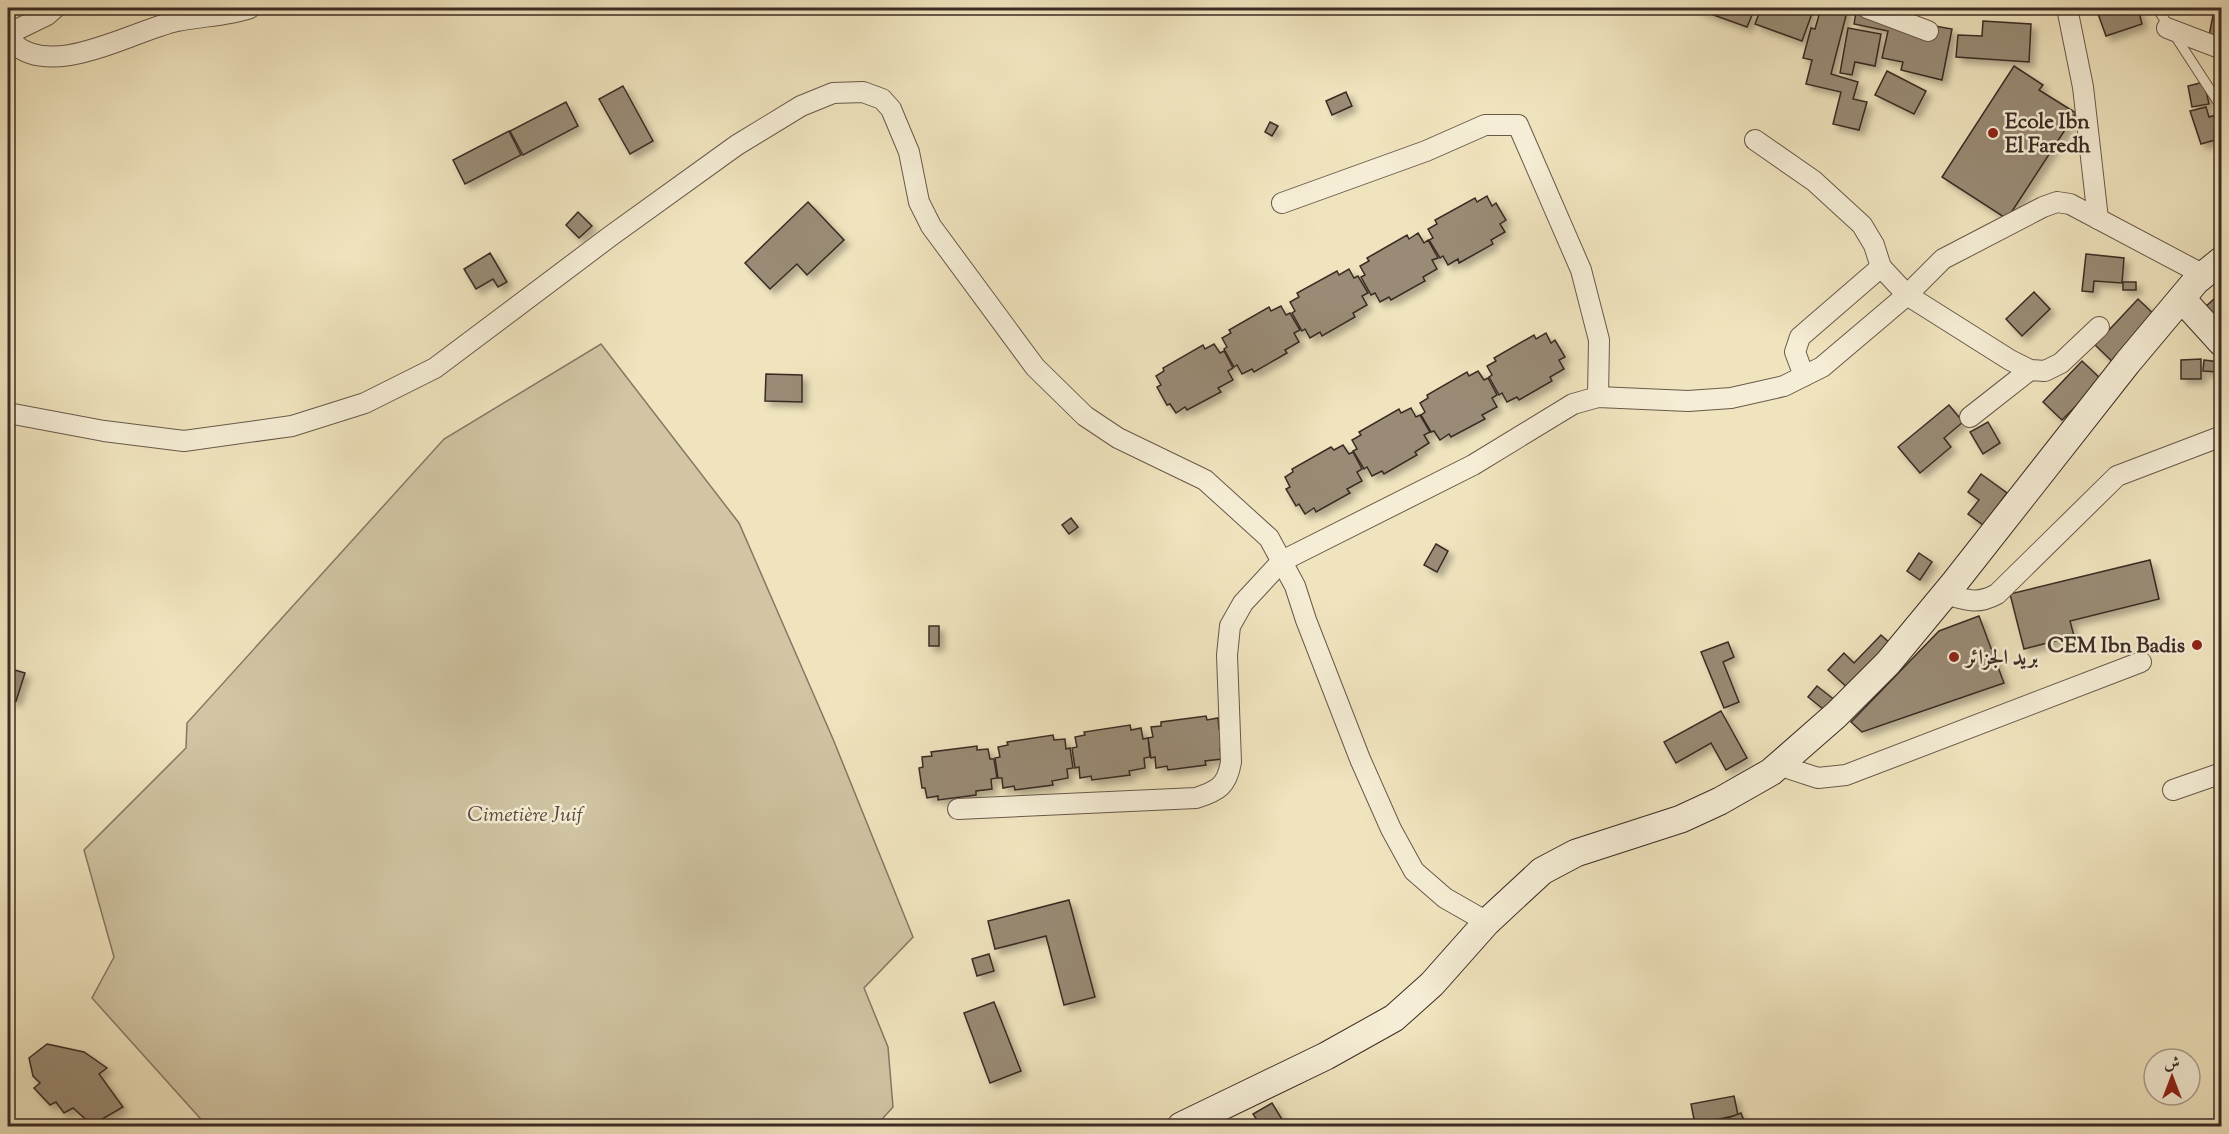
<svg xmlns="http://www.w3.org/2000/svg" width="2229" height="1134" font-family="'Sorts Mill Goudy',Amiri,serif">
	<defs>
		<filter id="shadow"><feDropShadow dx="5" dy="5" stdDeviation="3" flood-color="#0004"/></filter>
	</defs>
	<rect width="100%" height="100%" fill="#f0e4be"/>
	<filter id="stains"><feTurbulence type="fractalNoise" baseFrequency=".00333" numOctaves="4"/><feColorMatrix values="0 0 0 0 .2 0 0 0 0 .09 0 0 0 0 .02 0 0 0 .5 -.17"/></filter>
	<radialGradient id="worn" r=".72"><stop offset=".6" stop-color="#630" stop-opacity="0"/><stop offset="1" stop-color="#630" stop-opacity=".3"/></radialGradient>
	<path fill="#d1c5a4" stroke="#867864" stroke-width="1.5" d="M601 344 739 523 833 739 913 937 864 988 888 1047 893 1107 876 1126H207L92 998 114 957 84 850 186 748 187 723 444 439Z"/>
	<g fill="#998b74" stroke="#3b2b24" stroke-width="1.5" filter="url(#shadow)">
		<path d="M1694 8H1755L1747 27Z"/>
		<path d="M1761 8H1814L1802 41 1755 24Z"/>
		<path d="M1821 8H1848L1831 74 1858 82 1853 99 1867 102 1859 130 1833 124 1841 92 1806 84 1812 60 1803 58 1811 28 1815 29Z"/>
		<path d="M2096 8H2138L2142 24 2106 36Z"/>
		<path d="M1856 12 1952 29 1942 80 1901 70 1903 62 1882 58 1888 31 1854 24Z"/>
		<path d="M2213 15 2222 16V39L2209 36Z"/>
		<path d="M1983 21 2031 24 2029 62 1956 57 1958 35 1982 36Z"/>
		<path d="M1848 28 1881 34 1875 66 1855 62 1852 75 1840 73Z"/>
		<path d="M2014 66 2043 85 2039 90 2076 113 2007 219 1942 177Z"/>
		<path d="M1887 71 1926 91 1914 114 1875 95Z"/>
		<path d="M2204 82 2209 104 2192 107 2188 86Z"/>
		<path d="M623 86 653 141 630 154 599 99Z"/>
		<path d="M1346 92 1352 106 1332 115 1326 101Z"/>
		<path d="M566 102 578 126 523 155 510 131Z"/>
		<path d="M2206 107 2209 117 2222 113V138L2201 144 2190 111Z"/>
		<path d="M1270 122 1278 126 1272 136 1265 132Z"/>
		<path d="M509 131 521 155 465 184 453 160Z"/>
		<path d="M1487 196 1492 206 1496 203 1506 220 1500 224 1505 232 1491 240 1493 244 1459 263 1458 259 1448 265 1443 256 1440 258 1429 240 1433 238 1428 229 1437 224 1435 220 1475 198 1477 202Z"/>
		<path d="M808 202 844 240 807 275 797 264 770 289 745 263Z"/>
		<path d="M578 212 592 226 579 238 566 225Z"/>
		<path d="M1418 233 1424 243 1428 240 1438 258 1432 260 1437 269 1423 277 1425 281 1391 300 1389 297 1380 302 1375 293 1371 295 1361 277 1365 275 1360 266 1369 261 1367 258 1407 235 1409 239Z"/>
		<path d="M490 253 507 282 498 287 493 279 476 289 464 269Z"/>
		<path d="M2086 254 2124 258 2122 283 2094 281 2093 292 2082 291Z"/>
		<path d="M1349 269 1354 278 1358 276 1368 293 1362 296 1367 305 1353 313 1355 317 1322 336 1320 332 1310 338 1305 329 1302 331 1292 313 1295 311 1290 302 1299 297 1297 293 1337 271 1339 275Z"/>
		<rect x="2123" y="282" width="13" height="8"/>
		<path d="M2034 292 2050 309 2022 336 2006 319Z"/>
		<path d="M2222 292V324L2205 307Z"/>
		<path d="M2138 299 2161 321 2118 367 2095 345Z"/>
		<path d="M1281 306 1286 315 1290 313 1300 330 1294 333 1299 342 1285 350 1287 353 1254 372 1252 369 1242 374 1237 365 1234 367 1224 349 1227 347 1222 338 1231 333 1229 330 1269 307 1271 311Z"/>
		<path d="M1546 333 1551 343 1555 340 1565 357 1559 360 1564 369 1550 377 1552 381 1519 400 1517 397 1507 402 1502 393 1499 395 1489 377 1492 375 1487 366 1496 361 1494 358 1534 335 1536 339Z"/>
		<path d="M1214 344 1220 353 1224 351 1233 368 1228 371 1233 380 1218 388 1221 392 1187 410 1185 407 1176 413 1170 404 1167 405 1157 387 1161 385 1156 376 1164 371 1163 368 1203 345 1205 349Z"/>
		<path d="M2201 359V379H2181V360Z"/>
		<path d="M2204 360 2220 362 2219 372 2203 371Z"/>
		<path d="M2082 361 2102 380 2062 420 2043 402Z"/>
		<path d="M1478 371 1484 380 1488 378 1497 395 1492 398 1497 407 1482 415 1485 419 1451 437 1449 434 1440 440 1434 431 1431 432 1421 415 1425 412 1420 403 1428 398 1427 395 1467 372 1469 376Z"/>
		<path d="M766 374 802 375V402L765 401Z"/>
		<path d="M1949 405 1963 422 1944 438 1951 447 1920 473 1898 447Z"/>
		<path d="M1411 408 1416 417 1420 415 1430 432 1424 435 1429 443 1415 452 1417 455 1384 474 1382 471 1372 476 1367 467 1364 469 1353 451 1357 449 1352 440 1361 435 1359 432 1399 409 1401 413Z"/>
		<path d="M1988 422 2000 443 1983 454 1970 432Z"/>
		<path d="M1343 445 1349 454 1353 452 1362 469 1357 472 1362 481 1347 489 1350 493 1316 512 1314 508 1305 514 1299 504 1296 506 1286 489 1290 487 1285 477 1293 472 1292 469 1331 447 1334 450Z"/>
		<path d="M1981 474 2007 493 1983 525 1968 514 1979 500 1968 492Z"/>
		<path d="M1071 518 1078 527 1069 534 1062 525Z"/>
		<path d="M1436 544 1448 551 1437 572 1424 565Z"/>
		<path d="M1919 553 1932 562 1920 580 1907 571Z"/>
		<path d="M2150 560 2159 599 2070 621 2074 636 2024 649 2010 594Z"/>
		<path d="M1979 616 2004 683 1862 732 1851 722 1939 631Z"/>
		<rect x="929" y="626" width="10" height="20"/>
		<path d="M1881 635 1891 644 1849 689 1828 670 1844 653 1854 663Z"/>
		<path d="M1728 642 1734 657 1723 662 1739 702 1724 708 1701 652Z"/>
		<path d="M8 668 25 673 16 701 8 699Z"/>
		<path d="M1817 686 1836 701 1827 712 1808 697Z"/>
		<path d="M1721 711 1747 758 1726 770 1711 743 1676 763 1664 742Z"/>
		<path d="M1206 716 1207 720 1218 718 1219 729 1224 728 1226 748 1220 749 1222 759 1205 761 1206 765 1168 770 1167 766 1156 768 1155 757 1151 758 1148 738 1153 737 1151 727 1161 726V722Z"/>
		<path d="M1130 725 1131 730 1141 728 1143 739 1148 738 1150 757 1144 758 1145 768 1129 771 1130 775 1092 780 1091 776 1080 778 1079 767 1075 768 1072 748 1077 747 1075 737 1085 735 1084 732Z"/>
		<path d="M1053 735 1054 740 1065 739 1066 749 1070 748 1073 768 1067 769 1068 778 1052 781 1053 785 1015 790 1014 786 1003 788 1002 778H998L995 758 1000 757 998 747 1008 745 1007 742Z"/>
		<path d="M977 746V750L988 749 990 759H994L997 778 991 779 992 789 976 791V795L938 800V796L927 798 925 788H922L919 768 923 767 922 757 932 756 931 752Z"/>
		<path d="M1069 900 1095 997 1064 1005 1046 936 995 949 988 921Z"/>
		<path d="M989 954 994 971 977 976 972 959Z"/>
		<path d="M994 1002 1021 1071 990 1083 964 1013Z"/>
		<path d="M47 1044 84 1052 107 1068 99 1074 123 1107 92 1125 73 1108 64 1113 56 1102 50 1105 34 1088 40 1083 33 1076 29 1058Z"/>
		<path d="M1734 1096 1738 1115 1695 1124 1691 1104Z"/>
		<path d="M1272 1103 1286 1126H1261L1253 1114Z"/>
		<path d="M1741 1113 1746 1126H1722L1720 1121Z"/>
	</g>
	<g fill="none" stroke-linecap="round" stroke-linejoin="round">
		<g stroke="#68594a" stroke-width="11">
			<path id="lane" d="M2157 8 2222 108"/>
		</g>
		<g stroke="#68594a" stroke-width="22">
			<g id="street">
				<path d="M1867 8 1928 31"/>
				<path d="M2067 8 2083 87 2098 219"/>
				<path d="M2167 28 2222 49"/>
				<path d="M12 32 14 44C54 79 132 31 177 21 201 16 227 16 250 8"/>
				<path d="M8 34 47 15 55 8"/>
				<path d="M1755 140 1814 181 1862 225 1874 245 1881 267 1907 295 2010 360 2030 370 2045 371 2061 363 2099 327"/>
				<path d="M1282 203 1426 151 1485 125H1518L1581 270 1599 340 1598 397"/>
				<path d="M1804 376 1795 352 1800 337 1881 267"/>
				<path d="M8 413 104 431 184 441 292 426 365 403 435 368 612 235 737 145 801 106 833 93 863 92 882 99 891 109 909 152 919 202 931 226 1035 367 1085 416 1118 438 1205 480 1269 538 1295 586 1306 620 1360 759 1391 829 1414 871 1445 898 1487 922"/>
				<path d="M1970 417 2030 370"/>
				<path d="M1945 594C1966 600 1977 605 1997 594L2117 476 2222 436"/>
				<path d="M1778 765 1818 778 1846 775 2141 662"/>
				<path d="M2173 790 2222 773"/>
				<path d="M958 809 1196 798C1218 791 1227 786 1231 762L1227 655 1230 626 1243 603 1282 561 1473 465 1573 404 1598 397 1688 401 1731 398 1784 386 1822 367 1907 295 1943 259 2043 207 2057 202 2070 204 2204 275"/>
			</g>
		</g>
		<g stroke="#3b2b24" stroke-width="29">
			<g id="secondary">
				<path d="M2182 299 2222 343"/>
				<path d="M1181 1126 1326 1056 1394 1018 1432 984 1487 922 1542 871 1576 853 1681 819 1720 801 1771 772 1836 715 1888 663 1955 582 2128 362 2196 281 2222 260"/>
			</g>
		</g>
		<use href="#lane" stroke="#f5edd5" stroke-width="9"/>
		<use href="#street" stroke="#f5edd5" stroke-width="20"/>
		<use href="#secondary" stroke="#f5edd5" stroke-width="27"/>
	</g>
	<g fill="#8f2418" stroke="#f5edd5" stroke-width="2">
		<circle cx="1993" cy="133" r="6"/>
		<circle cx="2197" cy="645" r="6"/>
		<circle cx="1954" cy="657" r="6"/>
	</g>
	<g text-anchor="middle" stroke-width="5" stroke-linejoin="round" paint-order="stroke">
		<g font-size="21" font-weight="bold" fill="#3b2b24" stroke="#f5edd5" text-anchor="start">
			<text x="2005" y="128">Ecole Ibn<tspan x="2005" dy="24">El Faredh</tspan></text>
			<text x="2185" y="652" text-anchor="end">CEM Ibn Badis</text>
			<text x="1966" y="664">بريد الجزائر</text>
		</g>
		<g font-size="21" font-style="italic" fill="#594a3e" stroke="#f5edd5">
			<text x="525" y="821">Cimetière Juif</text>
		</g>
	</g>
	<rect width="2229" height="1134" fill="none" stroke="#f0e4be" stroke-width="30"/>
	<rect x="9" y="9" width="2211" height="1116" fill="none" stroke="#3b2b24" stroke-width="3"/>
	<rect x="15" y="15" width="2199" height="1104" fill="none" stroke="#3b2b24" stroke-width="1.5"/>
	<g transform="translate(2172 1077)"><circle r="28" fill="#f5edd5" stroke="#ab9f8e" stroke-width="1.5"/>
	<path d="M0-4.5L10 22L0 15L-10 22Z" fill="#8f2418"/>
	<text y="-9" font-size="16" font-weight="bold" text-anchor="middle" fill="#3b2b24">ش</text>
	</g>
	<rect width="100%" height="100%" filter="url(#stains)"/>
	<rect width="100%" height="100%" fill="url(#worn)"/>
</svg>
